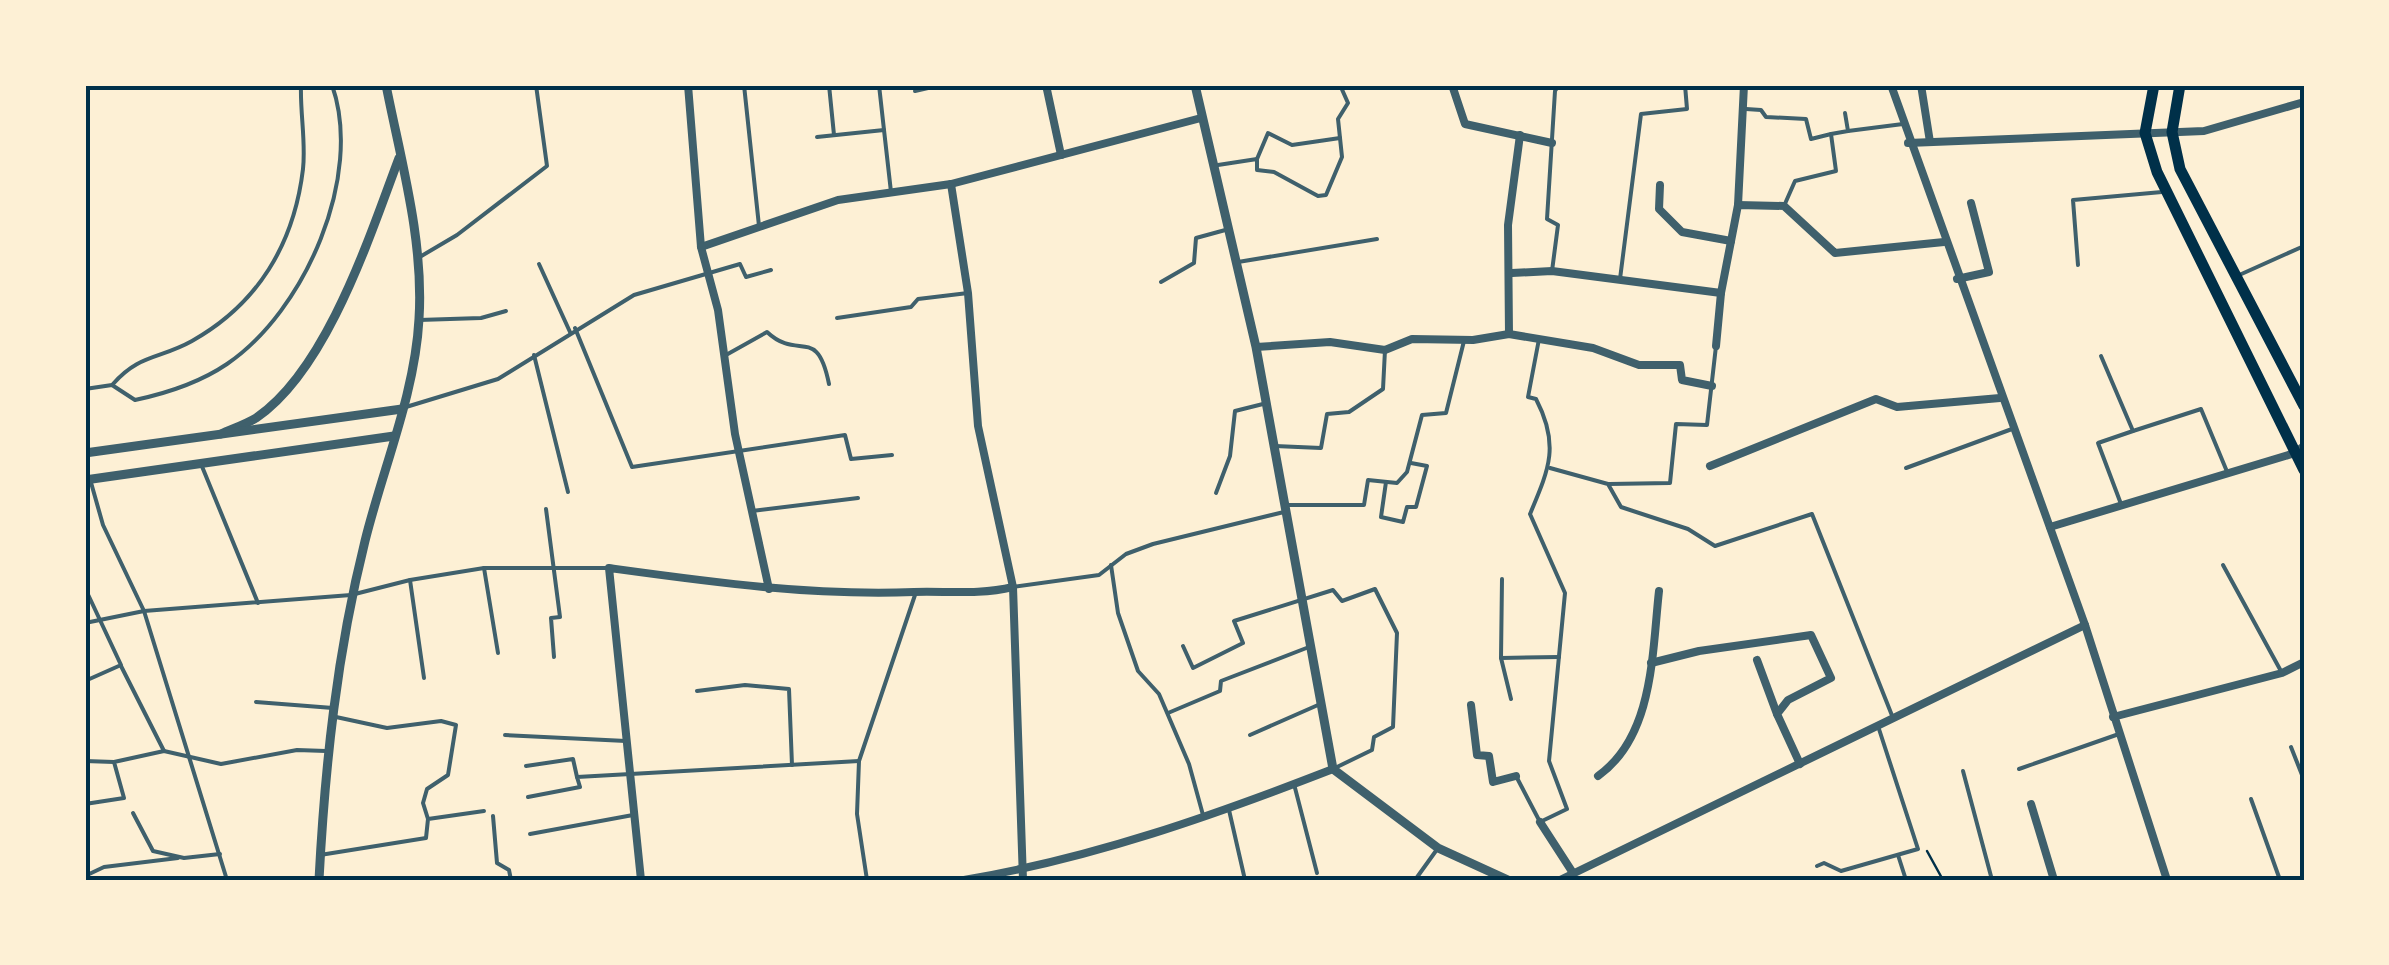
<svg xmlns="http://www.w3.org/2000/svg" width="2389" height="965" font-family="Commissioner,sans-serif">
	<rect width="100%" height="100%" fill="#fdf0d5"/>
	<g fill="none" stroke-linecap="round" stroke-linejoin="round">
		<path stroke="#003049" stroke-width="2.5" d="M1927 851 1943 880"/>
		<g stroke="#3f606c" stroke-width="4">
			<path d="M744 85 759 226"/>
			<path d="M829 85 834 135"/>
			<path d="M879 85 884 130"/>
			<path d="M915 91 941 85"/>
			<path d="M1746 109 1761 110 1766 117 1806 119 1811 139 1831 134"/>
			<path d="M1848 131 1903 124"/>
			<path d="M817 137 884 130 891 192"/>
			<path d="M1257 159 1268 133 1292 145 1340 138"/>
			<path d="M1218 165 1257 159V170L1274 172 1318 196 1326 195 1342 157 1338 119 1348 103 1340 85"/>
			<path d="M1784 206 1795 181 1836 171 1831 134 1848 131 1845 113"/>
			<path d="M418 258 457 235 547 166 536 85"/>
			<path d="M1238 262 1377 239"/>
			<path d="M539 264 570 332"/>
			<path d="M2078 265 2073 200 2162 192"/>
			<path d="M1552 271 1558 225 1547 219 1555 91 1559 85"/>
			<path d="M2237 276 2304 246"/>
			<path d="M1620 279 1641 114 1687 109 1685 85"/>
			<path d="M1161 282 1194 263 1196 238 1229 229"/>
			<path d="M837 318 911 307 918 299 968 293"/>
			<path d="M419 320 481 318 506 311"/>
			<path d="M575 328 632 467 845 435 851 459 892 455"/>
			<path d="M534 355 568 492"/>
			<path d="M726 355 767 332C799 362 817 324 829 384"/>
			<path d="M2101 356 2133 431 2201 409 2228 474"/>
			<path d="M113 384C139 354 160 359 192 341 258 304 294 244 303 169 306 142 300 113 301 85"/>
			<path d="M85 389 112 385 135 400C168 393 199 383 227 364 305 311 364 176 332 85"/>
			<path d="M406 407 498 379 634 295 740 264 746 277 771 270"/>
			<path d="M1275 446 1321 448 1327 414 1349 412 1383 389 1385 350"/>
			<path d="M201 464 258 603"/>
			<path d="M1550 468 1608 484 1621 507 1688 529 1715 546 1812 514 1893 718"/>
			<path d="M1906 468 2012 429"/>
			<path d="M90 479 103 525 144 611 227 880"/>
			<path d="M1386 482 1381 517 1403 522 1407 507H1416L1427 466 1411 463"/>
			<path d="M1609 484 1670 483 1676 424 1707 425 1716 346"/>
			<path d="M1216 493 1230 456 1235 411 1267 403"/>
			<path d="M2121 504 2098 443 2133 431"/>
			<path d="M1287 505H1364L1368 480 1397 483 1407 472 1422 415 1446 413 1464 341"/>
			<path d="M546 509 560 617 551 618 554 657"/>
			<path d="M752 511 858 498"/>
			<path d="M1111 565 1118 613 1138 671 1159 694 1189 764 1203 815"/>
			<path d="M2223 565 2282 673"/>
			<path d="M484 568 498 653"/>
			<path d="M410 580 424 678"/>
			<path d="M1013 587 1099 575 1126 554 1153 544 1284 512"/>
			<path d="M85 588 121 665 85 681"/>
			<path d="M85 623 144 611 351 595 410 580 484 568H609"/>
			<path d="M1183 646 1193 668 1243 643 1234 621 1333 590 1342 601 1375 589 1397 633 1393 727 1374 737 1372 750 1337 767"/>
			<path d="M1501 658 1502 579"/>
			<path d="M121 666 164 751"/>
			<path d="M697 691 745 685 789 689 792 765"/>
			<path d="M1511 699 1501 658 1559 657"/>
			<path d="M256 702 333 708"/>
			<path d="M1168 713 1220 691 1221 681 1309 647"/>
			<path d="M336 717 387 728 441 721 456 725 448 775 427 789 423 803 428 819"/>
			<path d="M505 735 626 741"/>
			<path d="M1250 735 1318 705"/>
			<path d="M2291 747 2304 780"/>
			<path d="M85 761 114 762"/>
			<path d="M526 766 573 759 577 777"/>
			<path d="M2019 769 2119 734"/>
			<path d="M1963 771 1992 880"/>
			<path d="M1516 776 1540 822 1567 809 1549 761 1565 593 1530 514C1549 469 1560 445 1536 399L1528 397 1539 339"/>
			<path d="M1294 784 1317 873"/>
			<path d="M2304 793V799"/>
			<path d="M528 797 580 787 577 777 859 761"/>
			<path d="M2251 799 2280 880"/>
			<path d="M85 804 124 798 114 762 164 751 221 764 297 750 326 751"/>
			<path d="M1229 810 1245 880"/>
			<path d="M133 813 153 851 184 858 220 854"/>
			<path d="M493 816 497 863 509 870 511 880"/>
			<path d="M530 834 633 815"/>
			<path d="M320 855 426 838 428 819 484 811"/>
			<path d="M1898 855 1906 880"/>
			<path d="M1817 866 1824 863 1841 871 1918 849 1878 726"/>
			<path d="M85 876 104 867 178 858"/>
			<path d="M867 880 857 814 859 761 916 592"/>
			<path d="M1415 880 1438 848"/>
		</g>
		<g stroke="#3f606c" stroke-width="8">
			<path d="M688 85 701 247 718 310 735 434 769 589"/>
			<path d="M1046 85 1061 155"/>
			<path d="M1452 85 1465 124 1552 143"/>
			<path d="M1891 85 2085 625 2167 880"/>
			<path d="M1921 85 1930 142"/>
			<path d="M1908 143 2204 131 2304 102"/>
			<path d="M951 184 968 293 978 426 1013 587 1023 880"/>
			<path d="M1660 185 1659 209 1682 232 1731 241"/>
			<path d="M1738 205 1744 85"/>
			<path d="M701 247 838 200 951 184 1201 118"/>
			<path d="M1512 273 1552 271 1721 293 1738 205 1784 206 1835 253 1944 242"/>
			<path d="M1957 279 1989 272 1971 203"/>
			<path d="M1509 334 1508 225 1520 135"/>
			<path d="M1716 346 1721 293"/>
			<path d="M1256 347 1330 342 1385 350 1412 339 1473 340 1509 334 1593 348 1639 365H1680L1682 380 1712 386"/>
			<path d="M1710 466 1876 399 1897 407 2000 398"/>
			<path d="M2050 527 2295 453 2304 446"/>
			<path d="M1757 660 1777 714"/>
			<path d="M1651 663 1699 651 1811 635 1831 678 1788 700 1777 714 1800 764"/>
			<path d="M1471 705 1477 755 1489 756 1493 782 1516 776"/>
			<path d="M2113 717 2282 673 2304 662"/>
			<path d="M1598 776C1654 736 1652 653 1659 591"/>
			<path d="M2031 804 2054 880"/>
			<path d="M1540 822 1573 873"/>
			<path d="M641 880 609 568C711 582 811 596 914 592 948 591 979 595 1013 587"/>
			<path d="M964 880C1093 858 1212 816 1333 769"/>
			<path d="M1560 880 2085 625"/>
		</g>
		<g stroke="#3f606c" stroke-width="9">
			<path d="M1195 85 1256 347 1333 769 1438 848 1508 880"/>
			<path d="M221 434C232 429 246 424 256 418 327 370 370 235 399 158"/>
			<path d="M85 453 402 409"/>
			<path d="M85 480 394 436"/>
			<path d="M319 880C325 765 337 653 365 541 383 468 415 394 419 319 424 241 401 161 386 85"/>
		</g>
		<g stroke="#003049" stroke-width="11">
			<path d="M2154 85 2145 133 2157 172 2304 470"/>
			<path d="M2180 85 2172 132 2180 169 2304 406"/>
		</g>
	</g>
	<rect width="2389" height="965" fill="none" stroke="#fdf0d5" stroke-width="175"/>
	<rect x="88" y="88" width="2214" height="790" fill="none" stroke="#003049" stroke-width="4"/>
</svg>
